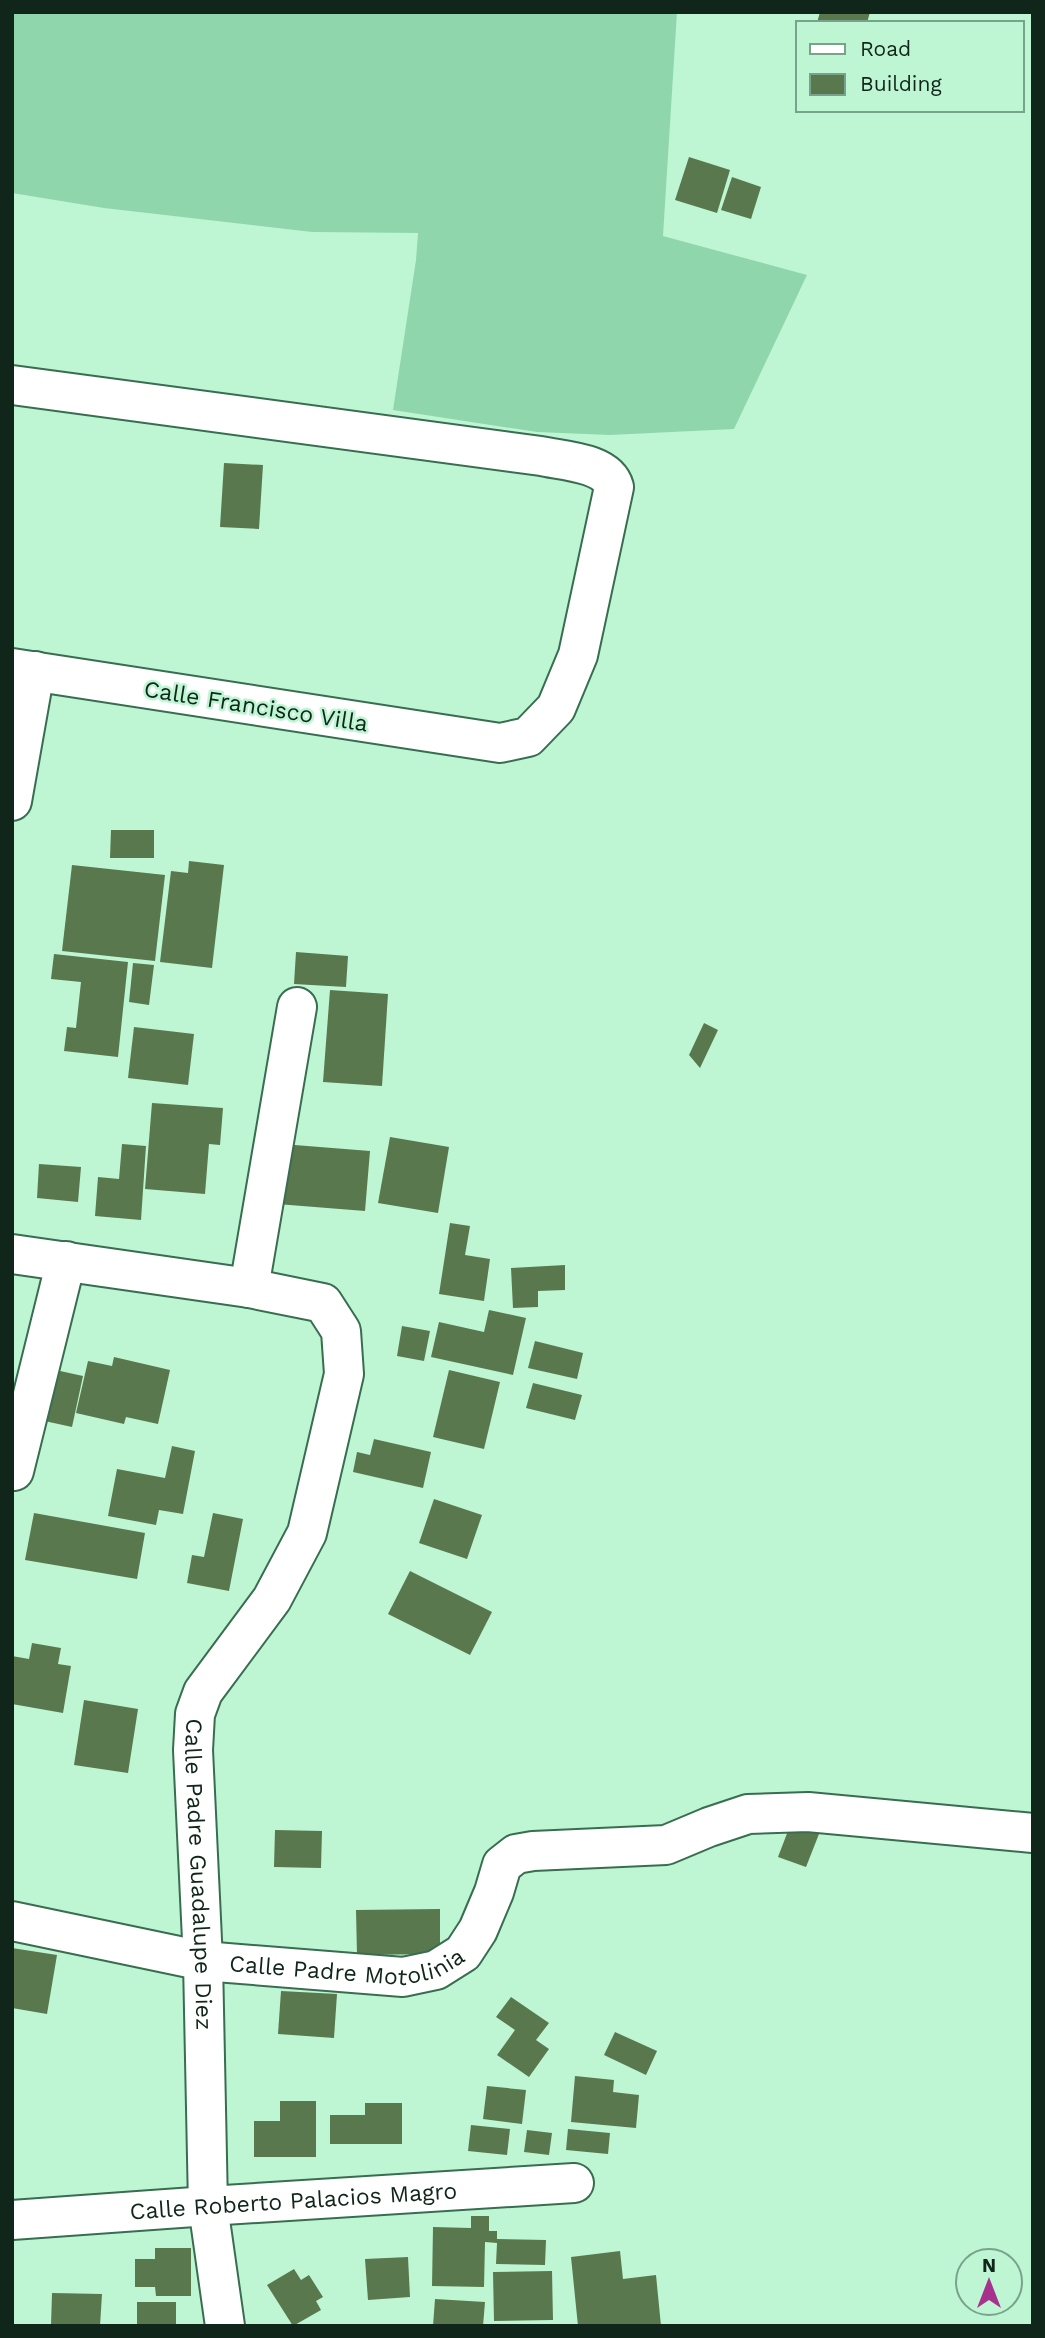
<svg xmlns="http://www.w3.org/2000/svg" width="1045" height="2338" font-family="'Work Sans',sans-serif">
	<rect width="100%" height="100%" fill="#bef6d4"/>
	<path fill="#90d6ad" d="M12 12H677L663 236 807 275 734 429 610 435 537 432 393 410 416 260 418 233 312 232 104 208 12 193Z"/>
	<g fill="#59784e">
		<path d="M820 12H870L867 23H817Z"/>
		<path d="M689 157 730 170 717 213 675 200Z"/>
		<path d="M732 177 761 187 751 219 721 210Z"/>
		<path d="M224 463 263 465 259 529 220 527Z"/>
		<path d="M111 830H154V858H110Z"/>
		<path d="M189 861 224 865 212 968 160 962 171 871 188 873Z"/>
		<path d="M72 865 165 875 155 961 62 951Z"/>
		<path d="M296 952 348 956 346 987 294 984Z"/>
		<path d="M54 954 128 962 118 1057 64 1051 67 1027 76 1028 81 982 51 979Z"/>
		<path d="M133 963 154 965 149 1005 129 1002Z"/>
		<path d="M330 990 388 994 382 1086 323 1082Z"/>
		<path d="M704 1023 718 1030 700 1068 689 1055Z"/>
		<path d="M134 1027 194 1034 188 1085 128 1078Z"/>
		<path d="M152 1103 223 1108 220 1145 209 1144 205 1194 145 1189Z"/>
		<path d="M390 1137 449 1147 438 1213 378 1203Z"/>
		<path d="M122 1144 146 1146 141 1220 95 1216 98 1177 119 1179Z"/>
		<path d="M282 1144 370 1151 365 1211 277 1204Z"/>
		<path d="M39 1164 81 1167 78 1202 37 1198Z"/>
		<path d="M450 1223 470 1226 465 1255 490 1259 484 1301 439 1294Z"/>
		<path d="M565 1265V1290L538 1291V1307L513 1308 511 1268Z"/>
		<path d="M489 1310 526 1318 513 1375 431 1357 439 1322 484 1332Z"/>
		<path d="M402 1326 430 1331 424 1361 397 1356Z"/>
		<path d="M535 1341 583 1353 577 1379 528 1368Z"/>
		<path d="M114 1357 170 1370 158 1424 126 1417 124 1424 76 1413 88 1361 112 1366Z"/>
		<path d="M51 1369 83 1376 72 1427 40 1420Z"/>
		<path d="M449 1370 500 1382 484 1449 433 1437Z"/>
		<path d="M533 1383 582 1395 575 1420 526 1408Z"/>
		<path d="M374 1439 431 1452 423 1488 353 1472 357 1452 370 1455Z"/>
		<path d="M172 1446 195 1451 183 1514 159 1510 156 1525 108 1516 117 1469 165 1478Z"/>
		<path d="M434 1499 482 1515 467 1559 419 1543Z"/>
		<path d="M34 1513 145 1533 137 1579 25 1560Z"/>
		<path d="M213 1513 243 1519 229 1591 187 1583 192 1555 204 1557Z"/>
		<path d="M410 1571 492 1612 470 1655 388 1614Z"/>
		<path d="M32 1643 61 1648 58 1664 71 1666 63 1713 12 1704V1656L29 1659Z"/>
		<path d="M84 1700 138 1709 128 1773 74 1765Z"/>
		<path d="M791 1823 819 1834 806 1867 778 1857Z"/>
		<path d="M275 1830 322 1831 321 1868 274 1867Z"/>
		<path d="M440 1909V1954L357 1955 356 1910Z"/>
		<path d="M12 1948 57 1955 47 2014 12 2008Z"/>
		<path d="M281 1991 337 1994 334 2038 278 2034Z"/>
		<path d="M511 1997 549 2023 536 2040 549 2049 529 2077 497 2055 515 2030 496 2017Z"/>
		<path d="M615 2032 657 2051 646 2075 604 2055Z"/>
		<path d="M575 2076 614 2080 613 2092 639 2095 636 2128 571 2122Z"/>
		<path d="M487 2086 526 2090 522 2124 483 2119Z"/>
		<path d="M280 2101H316V2157H254V2121H280Z"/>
		<path d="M365 2103H402V2144H330V2115H365Z"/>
		<path d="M471 2125 510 2129 507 2155 468 2151Z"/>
		<path d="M568 2129 610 2133 608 2154 566 2150Z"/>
		<path d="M527 2130 552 2133 549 2155 524 2152Z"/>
		<path d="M471 2216H489V2231H497V2239L546 2240 545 2265 496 2264 497 2243 485 2242 484 2287 432 2286 433 2227 471 2228Z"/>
		<path d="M155 2248H191V2296H156L155 2287H135V2259H155Z"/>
		<path d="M620 2251 623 2279 656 2275 661 2326H578L571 2257Z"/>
		<path d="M408 2257 410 2297 368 2300 365 2259Z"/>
		<path d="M294 2269 301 2280 309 2275 323 2297 316 2301 321 2310 293 2326 267 2285Z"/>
		<path d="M552 2271 553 2320 494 2321 493 2272Z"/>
		<path d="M52 2293 102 2294 100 2326H51Z"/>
		<path d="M435 2299 485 2302 483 2326H433Z"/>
		<rect x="137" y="2302" width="39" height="24"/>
	</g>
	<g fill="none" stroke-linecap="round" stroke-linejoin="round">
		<g stroke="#396d50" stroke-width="42">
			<g id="minor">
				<path d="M12 385 541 456C563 461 607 462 614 487L578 655 556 708 528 737 500 743 12 668"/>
				<path d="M12 801 35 671"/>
				<path id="s1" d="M12 1254 249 1288 323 1303 341 1331 344 1374 307 1533 272 1599 203 1692 195 1714 193 1750 203 1961 208 2206 225 2326"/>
				<path d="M249 1288 297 1007"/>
				<path d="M14 1471 66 1261"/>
				<path id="s2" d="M12 1921 203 1961 403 1977 436 1970 463 1953 478 1930 494 1892 502 1865 516 1854 533 1851 666 1845 709 1827 748 1814 808 1812 1033 1833"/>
				<path id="s3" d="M12 2220 208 2206 574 2183"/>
			</g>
		</g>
		<use href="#minor" stroke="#fff" stroke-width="38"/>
	</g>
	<g text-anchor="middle" stroke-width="5" stroke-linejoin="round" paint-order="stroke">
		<g font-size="23" fill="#10261a" stroke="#bef6d4">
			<text transform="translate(256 706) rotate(9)" y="8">Calle Francisco Villa</text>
			<text dy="8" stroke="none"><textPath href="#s1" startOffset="929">Calle Padre Guadalupe Diez</textPath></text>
			<text dy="8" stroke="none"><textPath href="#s2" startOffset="341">Calle Padre Motolinia</textPath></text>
			<text dy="8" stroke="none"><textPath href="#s3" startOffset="282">Calle Roberto Palacios Magro</textPath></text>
		</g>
	</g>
	<rect width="1045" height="2338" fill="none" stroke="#10261a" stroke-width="28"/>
	<rect x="796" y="21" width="228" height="91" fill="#bef6d4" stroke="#78a38a" stroke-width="2"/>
	<rect x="810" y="44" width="35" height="10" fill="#ffffff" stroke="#78a38a" stroke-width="2"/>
	<text x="860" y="56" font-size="21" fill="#10261a">Road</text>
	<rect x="810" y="74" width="35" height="21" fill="#59784e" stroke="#78a38a" stroke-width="2"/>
	<text x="860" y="91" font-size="21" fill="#10261a">Building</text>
	<g transform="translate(989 2282)"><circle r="33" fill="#bef6d4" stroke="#78a38a" stroke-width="2"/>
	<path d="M0-5L12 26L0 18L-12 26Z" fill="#a6328d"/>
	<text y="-10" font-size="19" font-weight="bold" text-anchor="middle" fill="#10261a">N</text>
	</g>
</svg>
